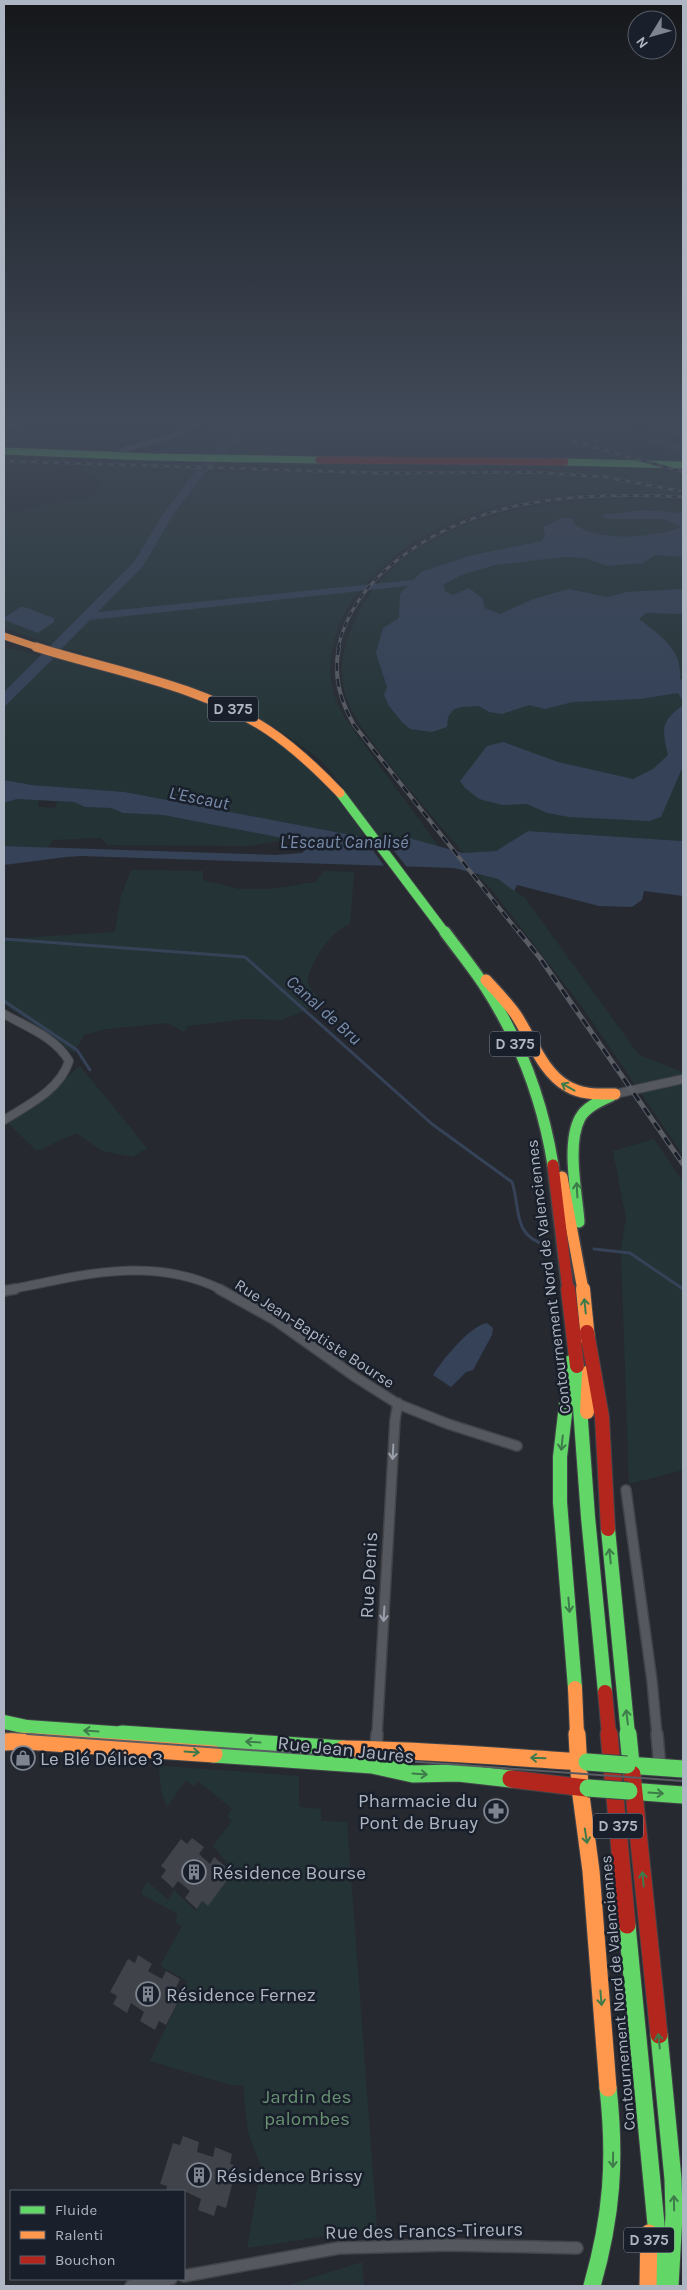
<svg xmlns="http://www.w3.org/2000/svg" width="687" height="2290" font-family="Karla,sans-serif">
	<rect width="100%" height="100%" fill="#262a30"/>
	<g fill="#243436">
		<path d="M242 419H484L683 475V490L588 473 520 468 318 467 87 461 91 451 147 452 171 448 200 438 215 425 231 427Z"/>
		<path d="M501 419H594L683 445V470Z"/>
		<path d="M85 465 209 469 215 472 557 475 597 478 683 493V495C581 488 462 494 382 567 363 585 347 603 338 627 325 661 328 695 349 724L440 848 409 838 400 842 380 840C362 816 343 784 323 763 316 755 305 749 296 742 210 679 102 665 4 628V515L56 502 91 498 103 480 82 471Z"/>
		<path d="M632 499 683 501V841L528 831 496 851 463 853C437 822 411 792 386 760 370 738 350 716 344 689 338 665 345 645 354 623 398 519 532 500 632 499Z"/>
		<path d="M4 647 40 656 4 692Z"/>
		<path d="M55 657C132 679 215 695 281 743 315 768 341 804 367 838L125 792 32 785 4 780V707Z"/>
		<path d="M17 799 39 800 38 807 55 808 58 801 74 802 85 807 111 808 123 813 163 815 282 838 283 840 251 846 107 845 101 838 53 840 49 847 4 846V803Z"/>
		<path d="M131 870 203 871V880L239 889H271L316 882 324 871 354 872 350 924C331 930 309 964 307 983L321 1001 311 1008 282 1020 245 1019 188 1026 184 1032 168 1023 106 1029 84 1035 74 1053 4 1004V939L115 932 121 896Z"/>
		<path d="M478 875 498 879 524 897 639 1055 683 1072V1155L583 1008 495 894Z"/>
		<path d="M80 1066 147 1148 133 1157 103 1151 76 1133 37 1151 7 1122 44 1097Z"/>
		<path d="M654 1139 683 1182V1470L629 1484 621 1250 626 1218 613 1151Z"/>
		<path d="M163 1766 299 1776V1807L321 1809V1821L347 1822 377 2228 247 2248 261 2167 248 2132 243 2085H231L150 2061 188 1981 160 1966 182 1926 175 1922 178 1914 141 1894 147 1881 168 1900 174 1890 196 1911 202 1901 208 1906 228 1879 222 1874 229 1865 213 1846 232 1821 227 1816 232 1809 198 1781 194 1786 186 1780 167 1807 161 1790 159 1768Z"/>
		<path d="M362 2262 364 2286H286Z"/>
	</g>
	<g fill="#354258">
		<path d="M643 510 683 513V557L655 555 643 563 607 566 585 558 563 557 495 565 461 575 443 585 446 592 453 595 469 588 482 598 485 608 500 614 533 599 569 589 607 597 627 592 683 589V614L646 613 639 619C660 635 683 650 680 679L683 680V701L678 693 640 699 573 702 545 709 529 705 502 714 489 712 479 706 462 707 454 709 448 717 447 727 432 732 410 729 402 722 389 706 384 695 387 687 376 653 383 628 399 618 400 594 421 572 469 556 542 541 545 535 543 527 562 518H573L574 524C596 542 656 538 681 527L664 519H607L600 515Z"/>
		<path d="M20 607H24L54 618V622L38 633 4 620V618Z"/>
		<path d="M43 654 55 657 4 707V692Z"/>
		<path d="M683 705V766L661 817 649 821 569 817 547 813 527 804 502 805 479 799 465 788 460 781 487 746 503 742 558 762 633 779 653 769 668 755C662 729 660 722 683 705Z"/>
		<path d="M4 780 32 785 125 792 367 838 400 842 409 838 463 853 496 851 528 831 683 841V896L644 891 642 900 632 907 599 906 517 885 514 891 498 879 454 868 81 856 66 857 4 865V846L275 855 302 853 307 848 305 845 283 840 282 838 163 815 123 813 111 808 85 807 74 802 17 799 4 803Z"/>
		<path d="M487 1323 493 1328 492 1335 473 1370 466 1372 451 1387 433 1375C443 1360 468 1327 487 1323Z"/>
	</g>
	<path fill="#262a30" d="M362 835 384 838 409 870H387Z"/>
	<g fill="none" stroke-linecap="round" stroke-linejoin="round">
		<g stroke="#354258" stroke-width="3">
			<path d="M4 939 245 957 432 1124 512 1182C521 1210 512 1235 546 1245"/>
			<path d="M4 1001 77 1050 90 1070"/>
			<path d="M594 1249 630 1253 683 1289"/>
		</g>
		<g fill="#354258" fill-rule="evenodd">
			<path d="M250 419H261L205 473 173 515 143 566 98 612 412 580 418 583 416 585 90 620 9 702 4 703V692L134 562 163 514 197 469Z"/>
			<path d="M569 419H585L683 446V452Z"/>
		</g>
	</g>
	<g fill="#404349">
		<path d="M192 1838 204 1847 199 1854 210 1864 214 1857 227 1868 222 1874 228 1879 208 1906 202 1901 197 1909 185 1898 190 1891 178 1881 173 1888 161 1877 166 1870 161 1866 181 1839 187 1844Z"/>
		<path d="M138 1955 152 1964 148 1971 162 1979 166 1971 180 1979 176 1988 183 1992 166 2025 159 2021 155 2030 140 2021 144 2012 131 2003 127 2013 113 2004 117 1996 110 1992 128 1959 135 1963Z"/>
		<path d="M183 2136 199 2142 197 2152 213 2157 215 2147 232 2154 230 2164 237 2166 226 2208 217 2205 214 2216 198 2210 201 2199 184 2191H166L167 2186 160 2184 173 2143 180 2145Z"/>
	</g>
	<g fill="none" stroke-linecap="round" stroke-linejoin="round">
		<g stroke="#424449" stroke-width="5.5">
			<g id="street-far3">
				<path d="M4 424 18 428"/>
				<path d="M123 450 179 434 205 419"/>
			</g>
		</g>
		<g stroke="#424449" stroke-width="10">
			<g id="street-far2">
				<path d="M4 1014C27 1027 55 1037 69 1061 60 1090 28 1105 4 1120"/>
				<path d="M615 1094 683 1079"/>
				<path d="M9 1290C80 1275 153 1255 222 1290"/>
			</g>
		</g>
		<g stroke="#424449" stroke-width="12">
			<g id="street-far1">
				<path d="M219 1289 275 1320 357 1378 398 1404 448 1424 517 1446"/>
				<path d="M4 1291 15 1289"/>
				<path d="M626 1490 652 1681 657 1735"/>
				<path d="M377 1735 395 1420 398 1403"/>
			</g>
		</g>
		<g stroke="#424449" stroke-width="14">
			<g id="street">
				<path d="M657 1734 660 1768"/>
				<path d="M376 1749 377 1734"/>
				<path d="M184 2276 339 2248 450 2245 577 2248"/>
				<path d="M131 2286 171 2279"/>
			</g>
		</g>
		<g stroke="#424449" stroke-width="8">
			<g id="fast-far4">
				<path d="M4 451 151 457 319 460"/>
				<path d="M565 462 683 465"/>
			</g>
		</g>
		<g stroke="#424449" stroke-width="11">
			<path id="fast-far3" d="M340 793 446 934"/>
		</g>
		<g stroke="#424449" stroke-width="14">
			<g id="fast-far2">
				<path d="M445 932C459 951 473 968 486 988 520 1041 543 1103 553 1165"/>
				<path d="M579 1222C577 1194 566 1144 580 1118 586 1107 600 1101 611 1096"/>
			</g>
		</g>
		<g stroke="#424449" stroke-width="16">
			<g id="fast-far1">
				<path d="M571 1362 560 1457V1502L575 1688"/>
				<path d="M577 1366 588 1517 605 1692"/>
				<path d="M608 1529 628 1735"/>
				<path d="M4 1722 27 1727 140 1735"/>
			</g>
		</g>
		<g stroke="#424449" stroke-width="19">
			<g id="fast">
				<path d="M122 1734 343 1749"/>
				<path d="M628 1734 632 1774"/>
				<path d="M214 1754 372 1765 413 1774 458 1773 511 1779"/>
				<path d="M627 1765 683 1769"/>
				<path d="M629 1791 683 1795"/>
				<path d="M627 1925 662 2286"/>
				<path d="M659 2035 673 2179 674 2215 670 2286"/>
				<path d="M592 2286C612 2216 616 2160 608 2088"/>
			</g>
		</g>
		<g stroke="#424449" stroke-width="8">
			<path id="slow-far4" d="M4 636 40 648"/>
		</g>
		<g stroke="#424449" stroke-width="11">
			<path id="slow-far3" d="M36 647C115 672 198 684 268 730 295 748 318 770 340 793"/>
		</g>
		<g stroke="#424449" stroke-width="14">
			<g id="slow-far2">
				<path d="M486 980C496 991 507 1002 516 1015 531 1037 542 1072 567 1086 582 1095 598 1094 615 1094"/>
				<path d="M562 1177 583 1290"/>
			</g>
		</g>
		<g stroke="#424449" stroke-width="16">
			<g id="slow-far1">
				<path d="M583 1289 588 1340"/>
				<path d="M587 1412 589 1372"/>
				<path d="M575 1688 577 1735"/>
			</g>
		</g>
		<g stroke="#424449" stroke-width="19">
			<g id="slow">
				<path d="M577 1734 580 1788 591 1871 608 2088"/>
				<path d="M4 1742 25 1741 214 1754"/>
				<path d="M343 1749C424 1750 504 1757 585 1762"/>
				<path d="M648 2286 649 2233"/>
			</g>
		</g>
		<g stroke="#424449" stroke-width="8">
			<path id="jam-far3" d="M319 460 565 462"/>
		</g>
		<g stroke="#424449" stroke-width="14">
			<path id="jam-far2" d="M553 1165 568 1290"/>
		</g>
		<g stroke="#424449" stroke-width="16">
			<g id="jam-far1">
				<path d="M568 1289 577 1366"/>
				<path d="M587 1332 602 1417 608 1529"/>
				<path d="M605 1692 609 1735"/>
			</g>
		</g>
		<g stroke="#424449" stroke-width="19">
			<g id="jam">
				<path d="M609 1734 627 1925"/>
				<path d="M632 1774 659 2035"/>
				<path d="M511 1779 586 1788"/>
			</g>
		</g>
		<use href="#street-far3" stroke="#55585f" stroke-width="4.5"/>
		<use href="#street-far2" stroke="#55585f" stroke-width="8"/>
		<use href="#street-far1" stroke="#55585f" stroke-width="9"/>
		<use href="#street" stroke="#55585f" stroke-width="11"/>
		<use href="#fast-far4" stroke="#63d668" stroke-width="7"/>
		<use href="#fast-far3" stroke="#63d668" stroke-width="9"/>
		<use href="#fast-far2" stroke="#63d668" stroke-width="11"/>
		<use href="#fast-far1" stroke="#63d668" stroke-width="14"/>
		<use href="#fast" stroke="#63d668" stroke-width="17"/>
		<use href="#slow-far4" stroke="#ff974d" stroke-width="7"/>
		<use href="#slow-far3" stroke="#ff974d" stroke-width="9"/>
		<use href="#slow-far2" stroke="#ff974d" stroke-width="11"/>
		<use href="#slow-far1" stroke="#ff974d" stroke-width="14"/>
		<use href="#slow" stroke="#ff974d" stroke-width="17"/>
		<use href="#jam-far3" stroke="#b3261e" stroke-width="7"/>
		<use href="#jam-far2" stroke="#b3261e" stroke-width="11"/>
		<use href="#jam-far1" stroke="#b3261e" stroke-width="14"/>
		<use href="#jam" stroke="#b3261e" stroke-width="17"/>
		<path stroke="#595c63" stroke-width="1" d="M4 1732 44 1735"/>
		<path stroke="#595c63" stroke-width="2" d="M27 1734 683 1781"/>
		<g stroke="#595c63" stroke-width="3">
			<g id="rail-far2">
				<path d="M493 419 683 472"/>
				<path d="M623 419 683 435"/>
				<path d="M4 461 383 473 533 472 605 477 680 491"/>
				<path d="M338 648C346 612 367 584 396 561 477 496 584 492 683 497"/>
			</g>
		</g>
		<g stroke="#595c63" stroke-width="4">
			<path id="rail-far1" d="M339 647C333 676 340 700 354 725L520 934"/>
		</g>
		<g stroke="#595c63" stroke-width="5">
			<path id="rail" d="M519 932 540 958 683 1164"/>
		</g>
		<use href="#rail-far2" stroke="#1a202b" stroke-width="2" stroke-dasharray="5.5" stroke-linecap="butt"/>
		<use href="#rail-far1" stroke="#1a202b" stroke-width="2.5" stroke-dasharray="8" stroke-linecap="butt"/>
		<use href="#rail" stroke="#1a202b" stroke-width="3" stroke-dasharray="9" stroke-linecap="butt"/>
		<g stroke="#424449" stroke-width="19" stroke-linecap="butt">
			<g id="fast-bridge">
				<path d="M587 1762 627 1765"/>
				<path d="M588 1788 629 1791"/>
			</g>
		</g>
		<use href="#fast-bridge" stroke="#63d668" stroke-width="17"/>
	</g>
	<defs><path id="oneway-shaft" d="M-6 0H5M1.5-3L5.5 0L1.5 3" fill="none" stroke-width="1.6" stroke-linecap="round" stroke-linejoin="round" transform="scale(1.25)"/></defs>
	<g stroke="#3e7b4a">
		<use href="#oneway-shaft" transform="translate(568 1087) rotate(-151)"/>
		<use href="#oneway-shaft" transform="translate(577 1190) rotate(-93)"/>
		<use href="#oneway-shaft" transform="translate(585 1306) rotate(-96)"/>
		<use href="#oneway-shaft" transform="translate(562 1443) rotate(96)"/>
		<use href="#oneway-shaft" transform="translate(610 1556) rotate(-96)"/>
		<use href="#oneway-shaft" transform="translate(569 1605) rotate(85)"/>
		<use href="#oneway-shaft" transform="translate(627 1717) rotate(-97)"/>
		<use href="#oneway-shaft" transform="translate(91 1731) rotate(-176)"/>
		<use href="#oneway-shaft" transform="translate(253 1742) rotate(-176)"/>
		<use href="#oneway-shaft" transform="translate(192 1752) rotate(4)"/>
		<use href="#oneway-shaft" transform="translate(538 1758) rotate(-178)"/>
		<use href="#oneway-shaft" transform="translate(420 1774) rotate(4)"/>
		<use href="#oneway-shaft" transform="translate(656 1793) rotate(4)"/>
		<use href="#oneway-shaft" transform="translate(586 1836) rotate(81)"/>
		<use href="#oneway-shaft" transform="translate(643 1879) rotate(-95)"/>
		<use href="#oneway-shaft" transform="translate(601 1998) rotate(85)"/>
		<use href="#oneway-shaft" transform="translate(659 2041) rotate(-96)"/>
		<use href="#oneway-shaft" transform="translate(613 2160) rotate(91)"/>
		<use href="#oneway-shaft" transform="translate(674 2203) rotate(-91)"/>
	</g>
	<g stroke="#989eaa">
		<use href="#oneway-shaft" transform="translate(393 1452) rotate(93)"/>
		<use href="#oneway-shaft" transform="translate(384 1614) rotate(93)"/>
	</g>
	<linearGradient id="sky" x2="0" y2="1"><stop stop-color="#15171a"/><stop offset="0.57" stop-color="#414a59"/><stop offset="1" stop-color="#414a59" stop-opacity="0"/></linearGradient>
	<rect width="687" height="740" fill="url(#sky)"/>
	<defs>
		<g id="shop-ring" transform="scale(1.25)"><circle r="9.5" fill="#1a202b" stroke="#7f8590" stroke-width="1.5"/><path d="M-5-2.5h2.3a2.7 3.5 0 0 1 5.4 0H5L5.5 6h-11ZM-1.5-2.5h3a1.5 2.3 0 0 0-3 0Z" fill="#7f8590"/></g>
		<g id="pharmacy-ring" transform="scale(1.25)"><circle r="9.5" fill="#1a202b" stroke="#7f8590" stroke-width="1.5"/><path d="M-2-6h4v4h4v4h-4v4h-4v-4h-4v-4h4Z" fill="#7f8590"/></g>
		<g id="building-ring" transform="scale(1.25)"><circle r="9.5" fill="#1a202b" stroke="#7f8590" stroke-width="1.5"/><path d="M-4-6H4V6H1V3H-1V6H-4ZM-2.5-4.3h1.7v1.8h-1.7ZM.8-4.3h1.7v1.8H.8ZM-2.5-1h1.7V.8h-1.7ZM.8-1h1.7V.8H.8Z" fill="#7f8590"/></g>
	</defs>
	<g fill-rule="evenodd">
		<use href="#shop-ring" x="23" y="1758"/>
		<use href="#pharmacy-ring" x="496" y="1811"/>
		<use href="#building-ring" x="194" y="1872"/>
		<use href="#building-ring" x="148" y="1994"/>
		<use href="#building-ring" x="199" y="2175"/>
	</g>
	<g text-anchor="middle" stroke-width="5" stroke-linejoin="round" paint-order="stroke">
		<g fill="#1a202b" stroke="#828995" stroke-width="1">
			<rect x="208" y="696.5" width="50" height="25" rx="4"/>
			<rect x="490" y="1031.5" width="50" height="25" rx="4"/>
			<rect x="593" y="1813.5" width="50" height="25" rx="4"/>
			<rect x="624" y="2227.5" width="50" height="25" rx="4"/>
		</g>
		<g font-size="15" font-weight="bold" fill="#afb6c3">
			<text x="233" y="714">D 375</text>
			<text x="515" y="1049">D 375</text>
			<text x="618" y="1831">D 375</text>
			<text x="649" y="2245">D 375</text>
		</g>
		<g font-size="16" fill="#afb6c3" stroke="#1a202b">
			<text transform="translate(548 1277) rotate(-97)" y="6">Contournement Nord de Valenciennes</text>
			<text transform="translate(315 1333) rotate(33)" y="6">Rue Jean-Baptiste Bourse</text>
			<text transform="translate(617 1993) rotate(-95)" y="6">Contournement Nord de Valenciennes</text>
		</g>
		<g font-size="18" font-style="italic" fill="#788caa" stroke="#1a202b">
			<text transform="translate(199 798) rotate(11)" y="6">L'Escaut</text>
			<text x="344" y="848">L'Escaut Canalisé</text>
			<text transform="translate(324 1010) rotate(42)" y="6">Canal de Bru</text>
		</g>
		<g font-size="19" fill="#afb6c3" stroke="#1a202b">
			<text transform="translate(368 1575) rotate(-87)" y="7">Rue Denis</text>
			<text transform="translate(346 1749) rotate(6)" y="7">Rue Jean Jaurès</text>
			<text transform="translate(424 2230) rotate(-1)" y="7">Rue des Francs-Tireurs</text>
		</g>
		<g font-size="19" fill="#afb6c3" stroke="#1a202b" text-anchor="start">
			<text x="40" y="1765">Le Blé Délice 3</text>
			<text x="478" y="1807" text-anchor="end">Pharmacie du<tspan x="478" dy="22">Pont de Bruay</tspan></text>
			<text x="212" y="1879">Résidence Bourse</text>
			<text x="166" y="2001">Résidence Fernez</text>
			<text x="216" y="2182">Résidence Brissy</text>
		</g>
		<g font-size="19" fill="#689272" stroke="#1a202b">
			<text x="307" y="2103">Jardin des<tspan x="307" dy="22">palombes</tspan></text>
		</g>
	</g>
	<rect width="687" height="2290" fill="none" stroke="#afb6c3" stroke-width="10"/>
	<rect x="10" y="2190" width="175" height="90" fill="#1a202b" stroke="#565c68"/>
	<rect x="20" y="2206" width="25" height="8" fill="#63d668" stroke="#565c68"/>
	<text x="55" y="2215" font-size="15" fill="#afb6c3">Fluide</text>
	<rect x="20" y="2231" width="25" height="8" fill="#ff974d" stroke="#565c68"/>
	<text x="55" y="2240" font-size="15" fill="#afb6c3">Ralenti</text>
	<rect x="20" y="2256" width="25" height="8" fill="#b3261e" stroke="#565c68"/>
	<text x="55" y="2265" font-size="15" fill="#afb6c3">Bouchon</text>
	<g transform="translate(652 35) rotate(233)"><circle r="24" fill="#1a202b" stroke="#565c68"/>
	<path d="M0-4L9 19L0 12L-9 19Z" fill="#7f8590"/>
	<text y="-8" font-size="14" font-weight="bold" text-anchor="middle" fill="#afb6c3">N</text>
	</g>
</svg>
